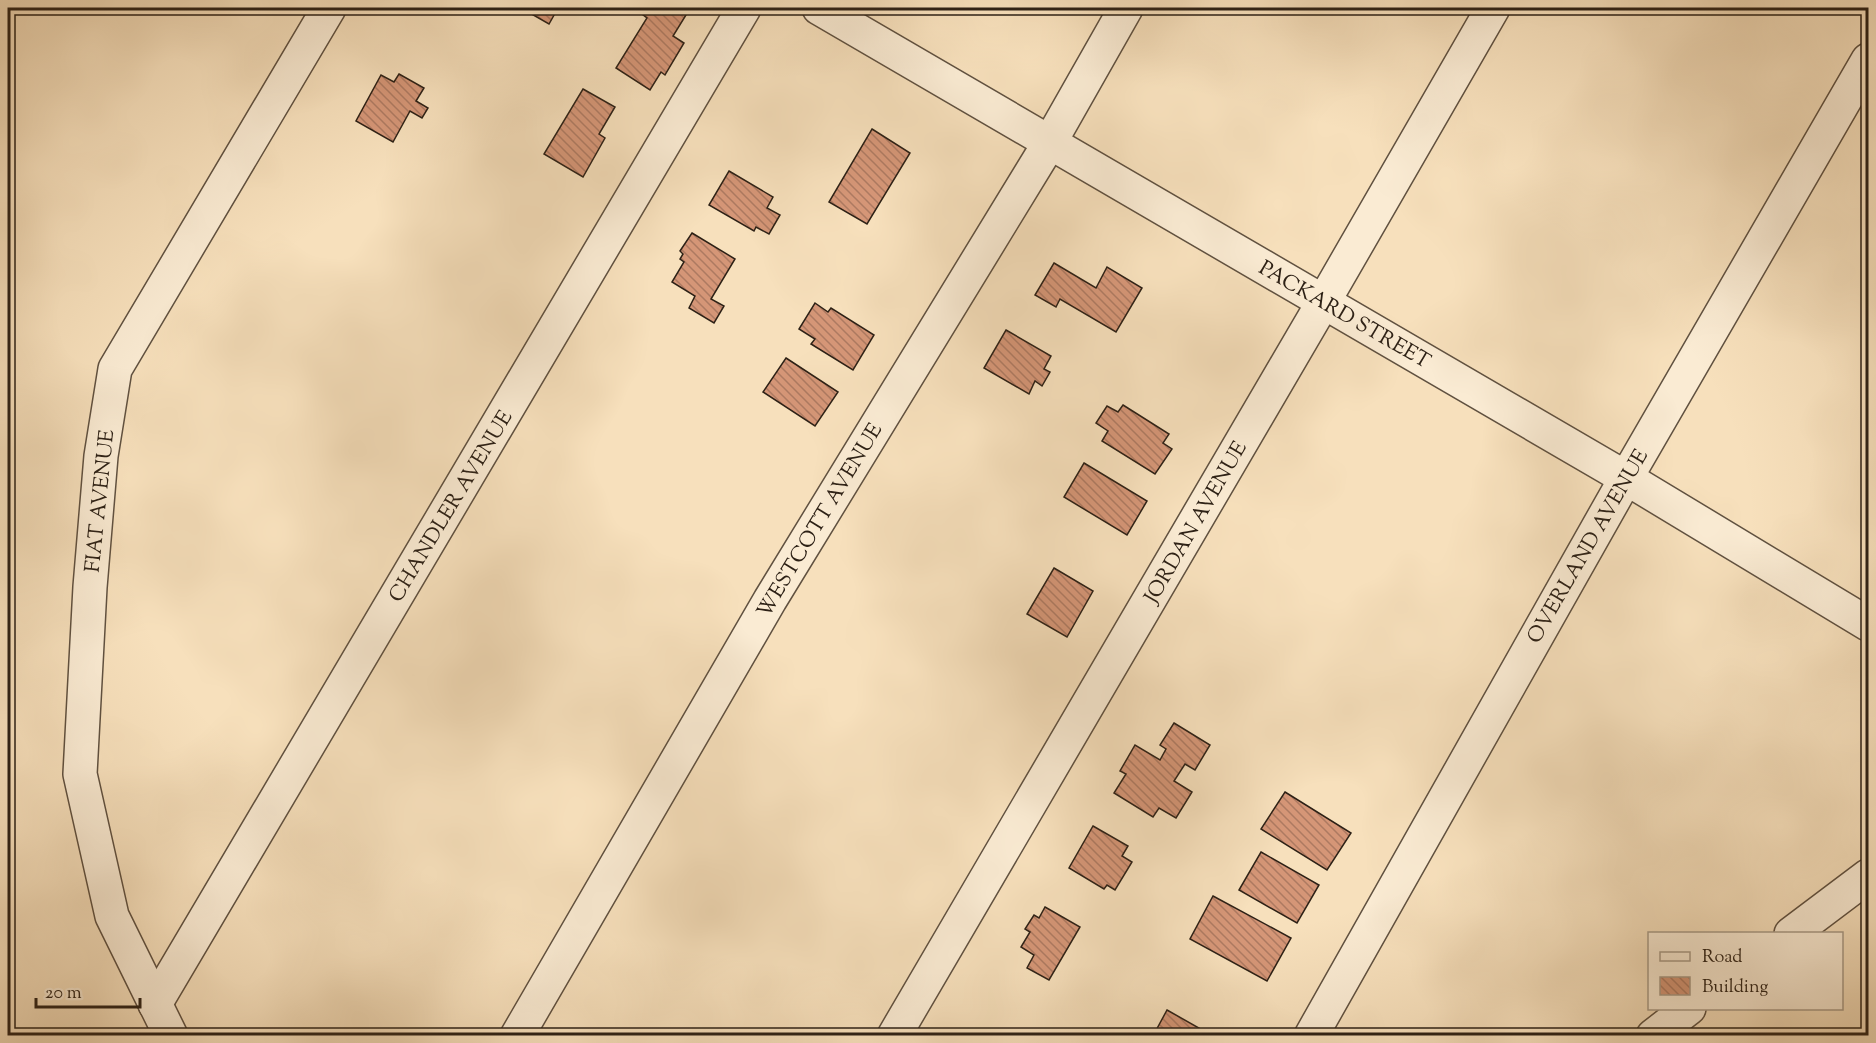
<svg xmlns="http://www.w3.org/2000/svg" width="1876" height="1043" font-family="'Sorts Mill Goudy',serif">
	<defs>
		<pattern id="building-back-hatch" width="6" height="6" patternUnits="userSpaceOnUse" patternTransform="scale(1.5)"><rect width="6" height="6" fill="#d59677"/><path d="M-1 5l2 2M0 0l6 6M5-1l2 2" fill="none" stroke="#ad7a61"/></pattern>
	</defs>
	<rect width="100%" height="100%" fill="#f7e0bc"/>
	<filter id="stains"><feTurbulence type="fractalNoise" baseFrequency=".00333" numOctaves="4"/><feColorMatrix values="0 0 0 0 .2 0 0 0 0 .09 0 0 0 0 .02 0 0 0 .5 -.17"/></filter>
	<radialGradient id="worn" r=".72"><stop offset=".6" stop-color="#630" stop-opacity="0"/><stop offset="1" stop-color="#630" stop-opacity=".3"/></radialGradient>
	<g fill="url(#building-back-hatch)" stroke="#2d2116" stroke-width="1.5">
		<path d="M521 8H558L549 24Z"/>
		<path d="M646 8H674L686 15 673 36 684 43 665 75 661 72 650 90 616 68 647 18 642 14Z"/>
		<path d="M399 74 424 88 416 101 428 108 422 118 410 111 393 142 356 121 381 75 394 82Z"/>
		<path d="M583 89 615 107 599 134 605 138 583 177 544 154Z"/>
		<path d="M872 129 910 153 867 224 829 202Z"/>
		<path d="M729 171 773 197 767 208 780 215 769 234 756 227 754 231 709 205Z"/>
		<path d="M692 233 735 259 711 299 724 306 714 323 689 308 695 296 672 282 684 262 680 259 683 254 680 251Z"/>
		<path d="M1054 263 1096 288 1107 267 1142 288 1116 332 1060 299 1056 307 1035 295Z"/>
		<path d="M815 303 828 312 831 308 874 335 853 370 811 344 815 339 799 329Z"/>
		<path d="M1006 330 1051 356 1044 369 1050 372 1042 386 1035 381 1029 394 984 368Z"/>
		<path d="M786 358 838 392 815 426 763 392Z"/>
		<path d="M1123 405 1169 434 1163 443 1172 449 1155 474 1102 441 1108 431 1096 423 1107 406 1118 412Z"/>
		<path d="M1084 463 1147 501 1127 535 1064 497Z"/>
		<path d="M1054 568 1093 591 1067 637 1027 614Z"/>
		<path d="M1174 723 1210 745 1195 770 1185 764 1174 781 1192 792 1176 818 1159 808 1153 817 1114 793 1126 774 1120 771 1135 745 1160 760 1166 749 1160 745Z"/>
		<path d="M1285 792 1351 833 1327 870 1261 829Z"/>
		<path d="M1093 826 1128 846 1122 856 1132 862 1115 890 1107 885 1104 889 1069 868Z"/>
		<path d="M1261 852 1319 885 1297 923 1239 890Z"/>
		<path d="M1213 896 1291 938 1267 981 1190 939Z"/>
		<path d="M1045 907 1080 927 1049 980 1027 968 1034 955 1021 947 1030 932 1025 929 1034 915 1039 918Z"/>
		<path d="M1167 1010 1213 1036H1153Z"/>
	</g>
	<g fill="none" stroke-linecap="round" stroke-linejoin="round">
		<g stroke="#605140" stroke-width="36">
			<g id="minor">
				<path d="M819 8 1626 478 1868 624"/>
				<path d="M1791 934 1868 876"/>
				<path d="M155 1004 744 8"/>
				<path d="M171 1036 112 916 80 774 90 587 101 456 115 369 329 8"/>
				<path d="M517 1036 770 600 1050 142 1126 8"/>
				<path d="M894 1036 1324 301 1493 8"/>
				<path d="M1311 1036 1626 478 1868 60"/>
				<path d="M1653 1036 1689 1008"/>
			</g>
		</g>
		<use href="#minor" stroke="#faebd3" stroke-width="33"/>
	</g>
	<g text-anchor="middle" stroke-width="4.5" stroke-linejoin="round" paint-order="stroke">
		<g font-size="21" fill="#2d2116" stroke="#faebd3">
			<text transform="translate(1345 314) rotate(30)" y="7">PACKARD STREET</text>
			<text transform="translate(99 501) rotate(-84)" y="7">FIAT AVENUE</text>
			<text transform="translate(450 506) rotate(-59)" y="7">CHANDLER AVENUE</text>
			<text transform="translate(819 520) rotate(-59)" y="7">WESTCOTT AVENUE</text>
			<text transform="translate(1195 522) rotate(-60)" y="7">JORDAN AVENUE</text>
			<text transform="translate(1587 546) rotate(-60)" y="7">OVERLAND AVENUE</text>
		</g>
	</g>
	<rect width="1876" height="1043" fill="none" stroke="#f7e0bc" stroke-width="30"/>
	<rect x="9" y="9" width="1858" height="1025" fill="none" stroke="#2d2116" stroke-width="3"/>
	<rect x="15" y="15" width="1846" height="1013" fill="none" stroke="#2d2116" stroke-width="1.5"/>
	<rect x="1648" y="932" width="195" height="78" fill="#faebd3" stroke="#a89a87" stroke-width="1.5"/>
	<rect x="1660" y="952" width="30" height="9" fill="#faebd3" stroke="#a89a87" stroke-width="1.5"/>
	<text x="1702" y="962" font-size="18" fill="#2d2116">Road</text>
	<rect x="1660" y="977" width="30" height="18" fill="url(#building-back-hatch)" stroke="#a89a87" stroke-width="1.5"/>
	<text x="1702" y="992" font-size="18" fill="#2d2116">Building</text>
	<path d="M36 998v9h104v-9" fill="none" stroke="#2d2116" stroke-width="3"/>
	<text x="45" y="998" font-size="18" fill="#2d2116" stroke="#faebd3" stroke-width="4.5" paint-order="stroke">20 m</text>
	<rect width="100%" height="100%" filter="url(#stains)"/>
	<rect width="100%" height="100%" fill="url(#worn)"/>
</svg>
